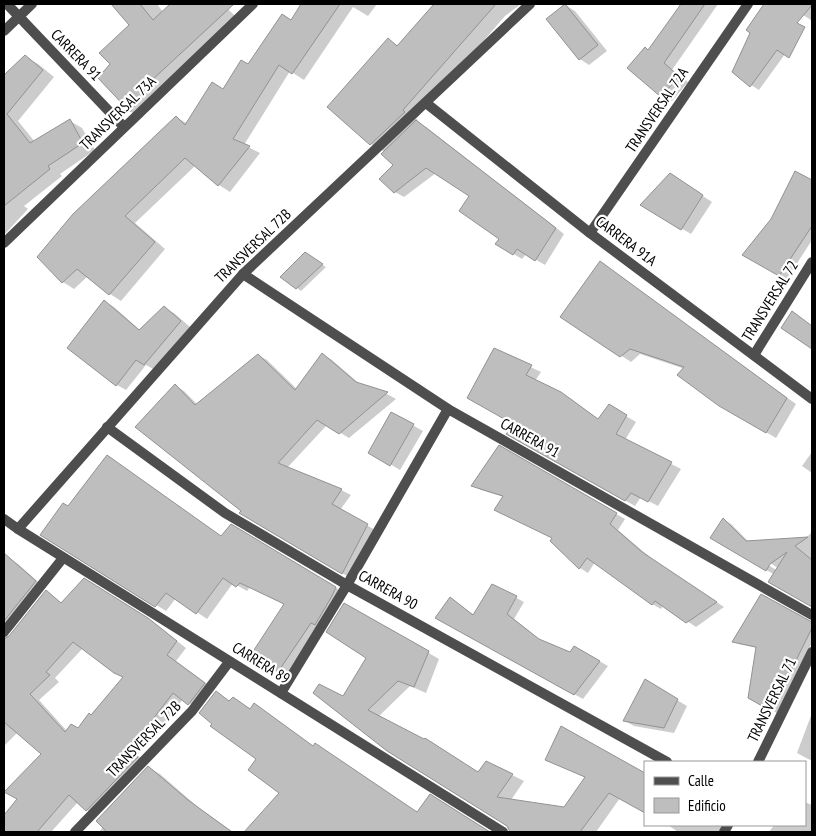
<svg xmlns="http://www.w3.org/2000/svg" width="816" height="836" font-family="'PT Sans Narrow',sans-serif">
	<rect width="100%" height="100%" fill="#fff"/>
	<g fill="#0003" fill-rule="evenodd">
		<path d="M112 4H157L163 12 172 4H223L237 18 163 86 142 118 131 112 107 85 111 64 130 25Z"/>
		<path d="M303 4H377L368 16 353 7 304 80 290 71 244 145 260 153 230 192 219 185 196 165 135 223 165 249 121 301 110 294 88 276 74 289 63 282 38 257 176 117 188 124 223 90 292 21Z"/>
		<path d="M435 4H521L505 16 416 119 418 120 417 122 426 127 564 234 545 265 526 254 522 259 497 244 501 239 471 196 436 173 404 197 395 192V165L385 152 371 144 388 40 399 46Z"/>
		<path d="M683 4H718L672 70 688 82 672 101 662 96 649 51Z"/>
		<path d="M788 4H812V18L811 20 803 15Z"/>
		<path d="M565 5 575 11 607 51 589 65 580 59 547 19Z"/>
		<path d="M754 27 788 50 759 90 751 85Z"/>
		<path d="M25 57 38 64 54 77 18 121 35 142 70 121 82 128 95 150 60 174 62 176 24 206 28 209 4 235V77Z"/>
		<path d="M795 173 812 182V240L787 279 744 255 772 220Z"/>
		<path d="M680 181 712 202 691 234 642 205Z"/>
		<path d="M305 254 326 267 301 291 297 288Z"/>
		<path d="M601 263 796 404 776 438 720 405 685 369 640 354 631 362 561 316Z"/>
		<path d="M105 302 114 307 140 330 164 308 174 313 190 327 155 370 146 365 126 390 117 385Z"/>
		<path d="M495 350 541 372 535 381 571 399 599 420 609 406 636 422 625 440 681 469 658 506 641 497 635 506 508 434 515 424Z"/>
		<path d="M323 354 332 360 361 385 387 394 396 399 349 438 327 425 287 468 341 490 351 495 340 510 377 531 352 579 241 513 242 511 175 385 184 391 198 405 258 355 267 360 297 389Z"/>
		<path d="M391 413 423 431 400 470 370 452Z"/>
		<path d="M499 447 625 519 618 530 651 558 724 607 696 627 663 605 661 609 652 604 595 562 588 573 580 568 552 541 553 538 504 497 481 490 473 486Z"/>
		<path d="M812 452V473L802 466Z"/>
		<path d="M69 507 222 537 231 526 345 593 288 676 278 671 285 604 250 587 247 591 233 583 207 619 176 598 166 611 42 534Z"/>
		<path d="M723 519 731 524 749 542 806 538 812 532V606L770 582 775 575 712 538ZM765 560 778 568V571L763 562Z"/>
		<path d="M8 558 18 564 45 588 8 634 7 639 46 592 62 603 94 585 158 626 186 648 176 661 214 689 199 709 183 699 150 742 137 755 147 763 96 816 87 810 78 802 51 832H4V817L18 799 43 753 18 732 4 746V564ZM83 648 124 678 78 729 67 731 39 700 59 682 55 678Z"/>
		<path d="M493 585 524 602 514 619 543 642 571 653 574 647 608 666 583 699 437 618 450 599 474 615Z"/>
		<path d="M345 604 439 659 426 693 410 686 378 717 478 773 486 762 524 781 511 800 565 808 586 778 547 759 562 727 620 798 596 832H511L508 825 343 698 368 658Z"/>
		<path d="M808 622 812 623V643L777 713 749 697 757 648 739 644 734 641Z"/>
		<path d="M645 681 687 706 674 733 634 726 625 721Z"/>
		<path d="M216 693 231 702 233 698 244 705 314 747 418 813 442 803 489 832H245L280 793Z"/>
		<path d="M812 713V761L797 753Z"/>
		<path d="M149 768 160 774 199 808 233 832H99Z"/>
		<path d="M805 802 812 805V832H769L774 825H805Z"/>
		<path d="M668 825H724L720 832H678Z"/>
	</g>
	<g fill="#bebebe" stroke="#929292" fill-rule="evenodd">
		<path d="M111 4H140L153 20 170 4H234L152 80 130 112 98 78 110 64 99 53 129 25Z"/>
		<path d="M301 4H340L292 74 279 65 233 139 250 146 218 186 185 158 125 216 155 242 109 295 77 269 62 283 37 257 73 214 176 116 185 125 212 82 223 89 241 60 248 64 282 14 291 20Z"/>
		<path d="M434 4H496L403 110 405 112 370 145 327 107 388 38 397 46Z"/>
		<path d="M565 4 598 45 579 60 546 19Z"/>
		<path d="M681 4H705L664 63 679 76 661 97 627 68 645 47 648 50Z"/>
		<path d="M764 4H812V5L797 23 805 27 789 58 777 50 750 87 732 72 750 33 746 30Z"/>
		<path d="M25 55 43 70 7 114 30 143 70 119 83 143 48 166 50 169 4 206V75Z"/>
		<path d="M416 120 556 228 535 261 517 249 513 255 495 244 499 239 459 211 469 196 426 168 394 193 379 179 393 165 381 154Z"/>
		<path d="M795 171 812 180V226L779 276 742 255 771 219Z"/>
		<path d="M670 173 703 195 681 230 640 205Z"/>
		<path d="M305 252 323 264 296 289 280 277Z"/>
		<path d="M600 261 787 398 766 433 719 406 677 375 684 367 630 349 620 357 560 317Z"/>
		<path d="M104 300 139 330 164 306 181 321 144 365 136 360 116 386 67 348Z"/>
		<path d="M792 311 812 326V349L781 328Z"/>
		<path d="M494 348 532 365 526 375 561 392 598 419 609 404 627 415 616 434 672 462 648 502 631 493 625 501 506 434 513 424 467 398Z"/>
		<path d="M322 353 356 382 388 392 339 434 317 420 278 463 342 489 332 504 368 524 342 574 239 513 241 511 135 427 175 384 195 405 258 354 295 390Z"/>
		<path d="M391 412 414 424 390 466 368 453Z"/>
		<path d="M499 445 617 513 610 524 642 552 717 602 686 623 655 601 652 605 587 558 579 569 550 541 552 538 494 510 503 496 471 486Z"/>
		<path d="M107 455 221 536 231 524 336 587 332 596 315 625 311 623 278 672 252 653 284 604 240 583 236 587 223 578 196 614 166 593 155 607 40 535 63 503 68 506Z"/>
		<path d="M723 518 746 541 808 537 795 546 812 560V607L768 582 787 552 770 564 766 571 710 538Z"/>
		<path d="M4 553 36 581 4 621Z"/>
		<path d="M84 578 148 618 177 641 167 655 205 683 188 705 173 693 140 736 128 749 138 757 86 811 69 795 37 832H4V815L17 799 4 792 41 754 4 722V639L9 636 46 590 61 603ZM73 642 114 673 123 677 91 715 89 713 78 728 71 724 65 732 30 694 50 675 46 672Z"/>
		<path d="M492 584 517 596 507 614 539 639 570 652 574 646 600 661 574 695 435 618 450 597 473 615Z"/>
		<path d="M761 594 812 622V628L771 711 748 698 756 647 732 642Z"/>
		<path d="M344 603 429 651 414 687 398 681 368 710 424 739 425 738 478 772 486 761 513 774 497 797 564 807 585 777 545 760 561 726 645 773V813L609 793 580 832H510L507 826 387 751 313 693 319 684 343 696 366 658 326 632Z"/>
		<path d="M645 679 678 699 664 728 623 721Z"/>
		<path d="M216 691 229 701 233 697 250 709 254 703 313 746 315 743 417 812 430 794 490 832H244L279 793 248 770 256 759 210 726 212 724 199 713Z"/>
		<path d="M148 766 188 800 232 832H107L96 821Z"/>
	</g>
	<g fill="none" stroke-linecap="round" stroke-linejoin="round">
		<g stroke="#4e4e4e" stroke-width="10">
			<path d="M7 4 124 127"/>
			<path d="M4 31 32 4"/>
			<path d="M426 103 590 233 812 399"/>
			<path d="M590 233 748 4"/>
			<path d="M4 243 253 4"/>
			<path d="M243 274 448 409 812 615"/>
			<path d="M754 355 812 262"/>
			<path d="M107 427 225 513 347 585 667 762"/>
			<path d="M4 519 18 529 503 832"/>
			<path d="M18 529 243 274 530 4"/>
			<path d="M4 632 63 558"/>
			<path d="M281 693 347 585 448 409"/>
			<path d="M758 762 812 652"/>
			<path d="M75 832 192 711 229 662"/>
			<path d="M724 832 728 825"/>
		</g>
	</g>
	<g text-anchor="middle" stroke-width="4.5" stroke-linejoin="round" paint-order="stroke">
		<g font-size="15" fill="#000" stroke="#fff">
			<text transform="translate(76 55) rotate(46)" y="5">CARRERA 91</text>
			<text transform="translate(657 110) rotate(-56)" y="5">TRANSVERSAL 72A</text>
			<text transform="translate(118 113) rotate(-44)" y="5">TRANSVERSAL 73A</text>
			<text transform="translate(626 241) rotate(37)" y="5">CARRERA 91A</text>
			<text transform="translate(253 246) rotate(-44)" y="5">TRANSVERSAL 72B</text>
			<text transform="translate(770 301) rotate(-58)" y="5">TRANSVERSAL 72</text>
			<text transform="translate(530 438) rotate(29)" y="5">CARRERA 91</text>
			<text transform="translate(388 590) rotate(29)" y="5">CARRERA 90</text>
			<text transform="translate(261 663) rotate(32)" y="5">CARRERA 89</text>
			<text transform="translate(772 700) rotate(-64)" y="5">TRANSVERSAL 71</text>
			<text transform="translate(144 739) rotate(-46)" y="5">TRANSVERSAL 72B</text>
		</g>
	</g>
	<rect width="816" height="836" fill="none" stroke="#000000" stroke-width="10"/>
	<rect x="644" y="761" width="162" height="65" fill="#ffffff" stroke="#999999"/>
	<rect x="654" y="777" width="25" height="8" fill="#4e4e4e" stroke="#999999"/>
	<text x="688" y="786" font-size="15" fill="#000000">Calle</text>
	<rect x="654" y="798" width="25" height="15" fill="#bebebe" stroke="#999999"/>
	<text x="688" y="811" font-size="15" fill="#000000">Edificio</text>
</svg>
